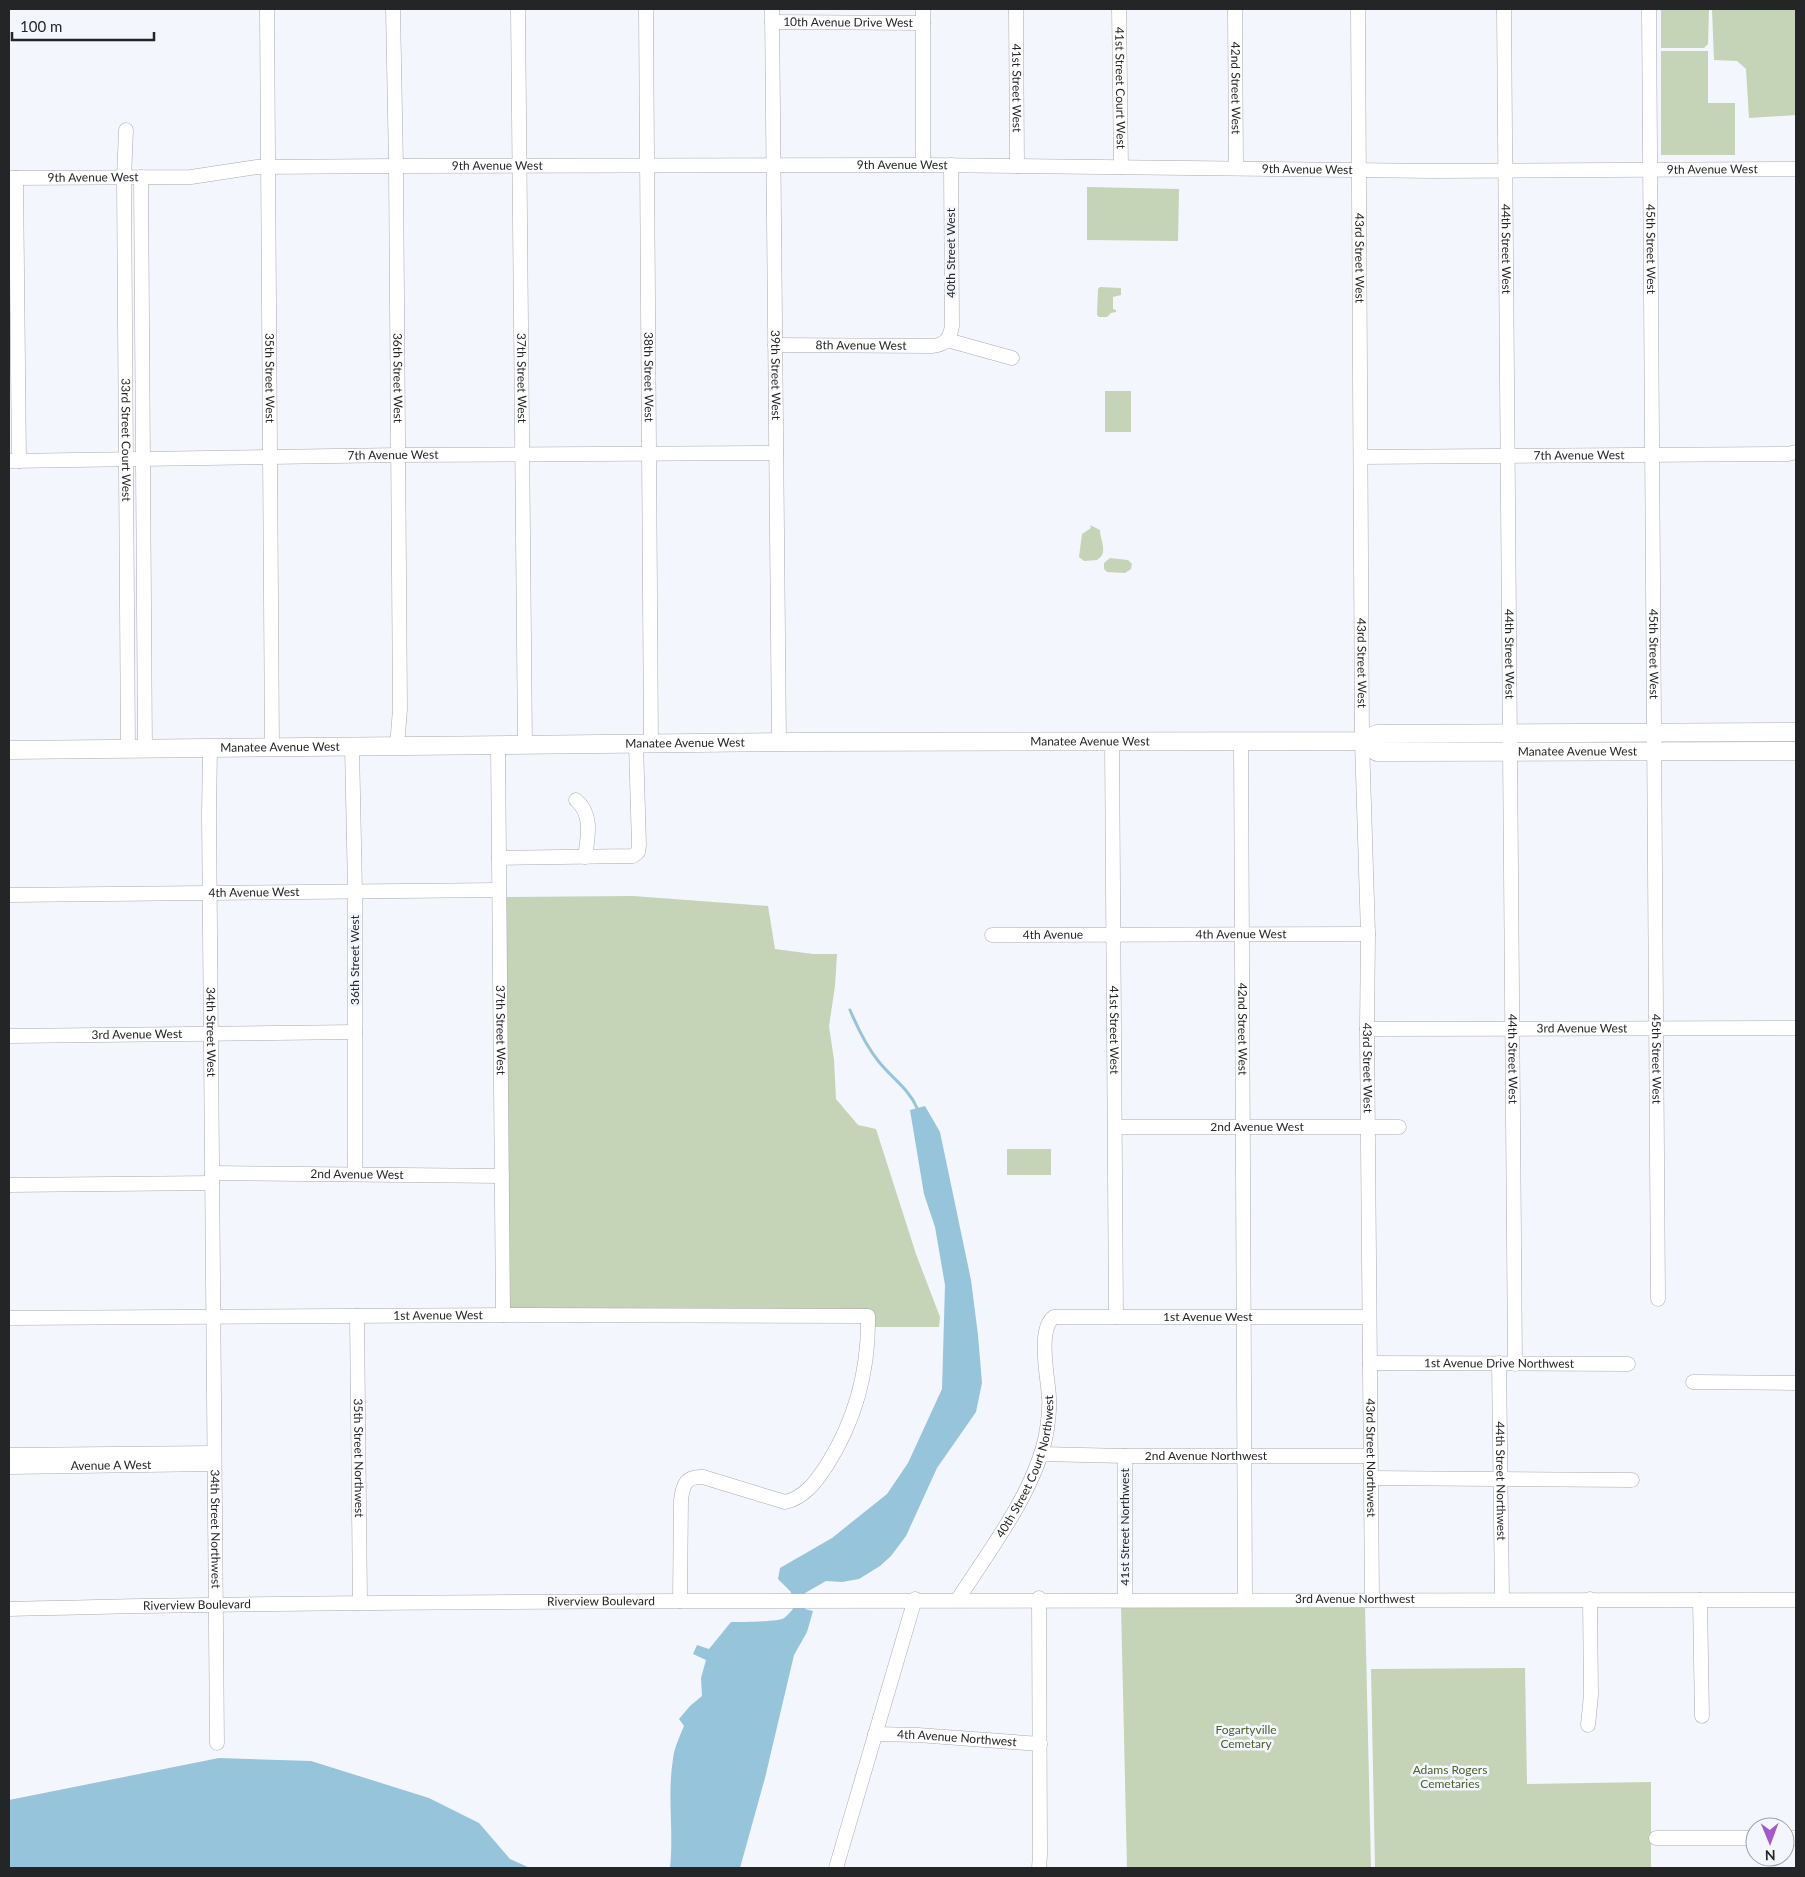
<svg xmlns="http://www.w3.org/2000/svg" width="1805" height="1877" font-family="Lato,sans-serif">
	<rect width="100%" height="100%" fill="#f3f6fc"/>
	<g fill="#c5d3b7">
		<path d="M1661 9H1709L1708 44 1704 48H1661Z"/>
		<path d="M1712 9H1796V115L1749 118 1746 69 1737 61 1714 60Z"/>
		<path d="M1661 51H1708V103H1735V155H1661Z"/>
		<path d="M1087 187 1179 189 1178 241 1087 240Z"/>
		<path d="M1100 287 1121 288V295L1113 297V309L1116 310V312L1111 313 1107 317H1099L1097 315 1098 289Z"/>
		<rect x="1105" y="391" width="26" height="41"/>
		<path d="M1090 525 1100 530C1100 540 1109 553 1097 560L1084 561 1079 557 1082 534 1091 528Z"/>
		<path d="M1110 558 1128 560 1132 564 1131 569 1125 573 1107 572 1104 569V563Z"/>
		<path d="M633 896 768 906 775 949 813 954H837L835 986 829 1026 834 1060 836 1099 858 1125 876 1129 916 1254 940 1317 939 1327H873L872 1310 508 1309 504 897Z"/>
		<rect x="1007" y="1149" width="44" height="26"/>
		<path d="M1121 1606H1365L1371 1868H1127Z"/>
		<path d="M1525 1668 1527 1784 1651 1782V1868H1375L1371 1669Z"/>
	</g>
	<g fill="#96c4da">
		<path d="M925 1106 940 1132 971 1280 978 1335 982 1383 976 1412 937 1468 906 1536 891 1556 880 1566 859 1579 842 1582 826 1581 805 1593V1609L813 1611 807 1632 794 1655 765 1778 740 1868H670C674 1832 667 1795 673 1759 674 1748 680 1736 684 1726L679 1719 690 1706 702 1696 701 1678 706 1660 693 1654 697 1645 709 1649 731 1622C740 1622 779 1622 784 1618 787 1616 790 1612 793 1609L791 1592 778 1579 780 1568 832 1538 887 1494 908 1463 942 1389 945 1285 935 1227 924 1194 910 1110Z"/>
		<path d="M219 1758 311 1761 429 1798 479 1823 510 1859 530 1868H9V1800Z"/>
	</g>
	<g fill="none" stroke-linecap="round" stroke-linejoin="round">
		<path stroke="#96c4da" stroke-width="3" d="M850 1010C858 1029 866 1046 879 1062 892 1078 909 1089 917 1108"/>
		<g stroke="#a8aab0" stroke-width="15">
			<g id="minor">
				<path id="s1" d="M267 9 272 747"/>
				<path id="s2" d="M393 9 396 166 400 709 397 746"/>
				<path id="s3" d="M518 9 525 746"/>
				<path id="s4" d="M646 9 651 744"/>
				<path id="s5" d="M772 9 779 742"/>
				<path id="s6" d="M1016 9 1017 166"/>
				<path id="s7" d="M1119 9 1121 167"/>
				<path id="s8" d="M1235 9 1236 168"/>
				<path id="s9" d="M1358 9 1362 741 1368 934 1367 1029 1372 1598"/>
				<path id="s10" d="M1504 9 1515 1364"/>
				<path id="s11" d="M1649 9 1658 1299"/>
				<path id="s12" d="M772 22 923 23"/>
				<path id="s13" d="M126 130 124 178 128 749"/>
				<path d="M923 165V9"/>
				<path d="M141 177 145 749"/>
				<path id="s14" d="M9 178 191 177 257 167 396 166 923 165 1433 171 1796 169"/>
				<path d="M16 178 19 461"/>
				<path d="M947 340 1012 358"/>
				<path id="s15" d="M775 345 932 346C946 345 950 338 952 326L951 165"/>
				<path id="s16" d="M1361 457 1788 454 1796 452"/>
				<path id="s17" d="M9 461 399 455 776 453"/>
				<path id="s18" d="M1112 741 1116 1317"/>
				<path id="s19" d="M1241 741 1245 1598"/>
				<path id="s20" d="M498 746 503 1315"/>
				<path d="M352 747 355 891V1174"/>
				<path id="s21" d="M210 748 209 815 217 1743"/>
				<path d="M576 800C593 814 588 837 585 857"/>
				<path d="M499 858 633 856 638 852 639 845 636 744"/>
				<path id="s22" d="M9 895 499 890"/>
				<path id="s23" d="M992 935 1368 934"/>
				<path id="s24" d="M1367 1029 1796 1028"/>
				<path id="s25" d="M9 1036 355 1032"/>
				<path id="s26" d="M1115 1127H1399"/>
				<path id="s27" d="M212 1173 502 1176"/>
				<path d="M9 1185 212 1183"/>
				<path id="s28" d="M357 1316 360 1602"/>
				<path id="s29" d="M9 1318 522 1315 868 1316C869 1371 856 1419 827 1465 816 1482 804 1498 785 1502L703 1477C686 1476 683 1484 681 1500L680 1601"/>
				<path id="s30" d="M1370 1363 1628 1364"/>
				<path id="s31" d="M1499 1363 1502 1598"/>
				<path d="M1693 1382 1796 1383"/>
				<path id="s32" d="M1041 1454 1125 1456H1370"/>
				<path d="M9 1455 214 1453"/>
				<path d="M1125 1456V1598"/>
				<path id="s33" d="M9 1467 214 1464"/>
				<path d="M1371 1478 1632 1480"/>
				<path id="s34" d="M958 1599C989 1551 1035 1491 1046 1435 1048 1423 1050 1410 1049 1397 1048 1378 1037 1329 1054 1317H1369"/>
				<path d="M1700 1600 1702 1716"/>
				<path id="s35" d="M9 1609C233 1603 458 1602 682 1601 1054 1599 1425 1598 1796 1600"/>
				<path d="M1588 1725 1591 1695 1590 1599"/>
				<path id="s36" d="M875 1734 918 1735 1040 1744"/>
				<path d="M1656 1838H1755"/>
				<path d="M1785 1838H1796"/>
				<path d="M836 1868 915 1599"/>
				<path d="M1039 1868 1040 1855 1039 1598"/>
			</g>
		</g>
		<g stroke="#a8aab0" stroke-width="19">
			<g id="major">
				<path id="s37" d="M1362 741 1377 752 1796 751"/>
				<path id="s38" d="M9 750 795 742 1362 741 1377 734 1796 732"/>
			</g>
		</g>
		<use href="#minor" stroke="#fff" stroke-width="14"/>
		<use href="#major" stroke="#fff" stroke-width="18"/>
	</g>
	<g text-anchor="middle" stroke-width="5" stroke-linejoin="round" paint-order="stroke">
		<g font-size="12" fill="#242527" stroke="#f3f6fc">
			<text dy="4" stroke="none"><textPath href="#s12" startOffset="76">10th Avenue Drive West</textPath></text>
			<text dy="4" stroke="none"><textPath href="#s6" startOffset="79">41st Street West</textPath></text>
			<text dy="4" stroke="none"><textPath href="#s7" startOffset="79">41st Street Court West</textPath></text>
			<text dy="4" stroke="none"><textPath href="#s8" startOffset="79">42nd Street West</textPath></text>
			<text dy="4" stroke="none"><textPath href="#s14" startOffset="489">9th Avenue West</textPath></text>
			<text dy="4" stroke="none"><textPath href="#s14" startOffset="894">9th Avenue West</textPath></text>
			<text dy="4" stroke="none"><textPath href="#s14" startOffset="1299">9th Avenue West</textPath></text>
			<text dy="4" stroke="none"><textPath href="#s14" startOffset="1704">9th Avenue West</textPath></text>
			<text dy="4" stroke="none"><textPath href="#s14" startOffset="84">9th Avenue West</textPath></text>
			<text dy="4" stroke="none"><textPath href="#s10" startOffset="240">44th Street West</textPath></text>
			<text dy="4" stroke="none"><textPath href="#s11" startOffset="240">45th Street West</textPath></text>
			<text transform="translate(951 253) rotate(-90)" y="4">40th Street West</text>
			<text dy="4" stroke="none"><textPath href="#s9" startOffset="249">43rd Street West</textPath></text>
			<text dy="4" stroke="none"><textPath href="#s15" startOffset="86">8th Avenue West</textPath></text>
			<text dy="4" stroke="none"><textPath href="#s5" startOffset="366">39th Street West</textPath></text>
			<text dy="4" stroke="none"><textPath href="#s4" startOffset="368">38th Street West</textPath></text>
			<text dy="4" stroke="none"><textPath href="#s3" startOffset="369">37th Street West</textPath></text>
			<text dy="4" stroke="none"><textPath href="#s1" startOffset="369">35th Street West</textPath></text>
			<text dy="4" stroke="none"><textPath href="#s2" startOffset="369">36th Street West</textPath></text>
			<text dy="4" stroke="none"><textPath href="#s13" startOffset="310">33rd Street Court West</textPath></text>
			<text dy="4" stroke="none"><textPath href="#s17" startOffset="384">7th Avenue West</textPath></text>
			<text dy="4" stroke="none"><textPath href="#s16" startOffset="218">7th Avenue West</textPath></text>
			<text dy="4" stroke="none"><textPath href="#s10" startOffset="645">44th Street West</textPath></text>
			<text dy="4" stroke="none"><textPath href="#s11" startOffset="645">45th Street West</textPath></text>
			<text dy="4" stroke="none"><textPath href="#s9" startOffset="654">43rd Street West</textPath></text>
			<text dy="4" stroke="none"><textPath href="#s38" startOffset="1081">Manatee Avenue West</textPath></text>
			<text dy="4" stroke="none"><textPath href="#s38" startOffset="676">Manatee Avenue West</textPath></text>
			<text dy="4" stroke="none"><textPath href="#s38" startOffset="271">Manatee Avenue West</textPath></text>
			<text dy="4" stroke="none"><textPath href="#s37" startOffset="219">Manatee Avenue West</textPath></text>
			<text dy="4" stroke="none"><textPath href="#s22" startOffset="245">4th Avenue West</textPath></text>
			<text dy="4" stroke="none"><textPath href="#s23" startOffset="249">4th Avenue West</textPath></text>
			<text dy="4" stroke="none"><textPath href="#s23" startOffset="61">4th Avenue</textPath></text>
			<text transform="translate(355 960) rotate(-90)" y="4">36th Street West</text>
			<text dy="4" stroke="none"><textPath href="#s18" startOffset="289">41st Street West</textPath></text>
			<text dy="4" stroke="none"><textPath href="#s19" startOffset="288">42nd Street West</textPath></text>
			<text dy="4" stroke="none"><textPath href="#s24" startOffset="215">3rd Avenue West</textPath></text>
			<text dy="4" stroke="none"><textPath href="#s20" startOffset="284">37th Street West</textPath></text>
			<text dy="4" stroke="none"><textPath href="#s21" startOffset="284">34th Street West</textPath></text>
			<text dy="4" stroke="none"><textPath href="#s25" startOffset="128">3rd Avenue West</textPath></text>
			<text dy="4" stroke="none"><textPath href="#s10" startOffset="1050">44th Street West</textPath></text>
			<text dy="4" stroke="none"><textPath href="#s11" startOffset="1050">45th Street West</textPath></text>
			<text dy="4" stroke="none"><textPath href="#s9" startOffset="1059">43rd Street West</textPath></text>
			<text dy="4" stroke="none"><textPath href="#s26" startOffset="142">2nd Avenue West</textPath></text>
			<text dy="4" stroke="none"><textPath href="#s27" startOffset="145">2nd Avenue West</textPath></text>
			<text dy="4" stroke="none"><textPath href="#s29" startOffset="429">1st Avenue West</textPath></text>
			<text dy="4" stroke="none"><textPath href="#s34" startOffset="462">1st Avenue West</textPath></text>
			<text dy="4" stroke="none"><textPath href="#s30" startOffset="129">1st Avenue Drive Northwest</textPath></text>
			<text dy="4" stroke="none"><textPath href="#s32" startOffset="165">2nd Avenue Northwest</textPath></text>
			<text dy="4" stroke="none"><textPath href="#s9" startOffset="1449">43rd Street Northwest</textPath></text>
			<text dy="4" stroke="none"><textPath href="#s28" startOffset="142">35th Street Northwest</textPath></text>
			<text dy="4" stroke="none"><textPath href="#s33" startOffset="102">Avenue A West</textPath></text>
			<text dy="4" stroke="none"><textPath href="#s34" startOffset="151">40th Street Court Northwest</textPath></text>
			<text dy="4" stroke="none"><textPath href="#s31" startOffset="118">44th Street Northwest</textPath></text>
			<text transform="translate(1125 1527) rotate(-90)" y="4">41st Street Northwest</text>
			<text dy="4" stroke="none"><textPath href="#s21" startOffset="781">34th Street Northwest</textPath></text>
			<text dy="4" stroke="none"><textPath href="#s35" startOffset="1346">3rd Avenue Northwest</textPath></text>
			<text dy="4" stroke="none"><textPath href="#s35" startOffset="592">Riverview Boulevard</textPath></text>
			<text dy="4" stroke="none"><textPath href="#s35" startOffset="188">Riverview Boulevard</textPath></text>
			<text dy="4" stroke="none"><textPath href="#s36" startOffset="82">4th Avenue Northwest</textPath></text>
		</g>
		<g font-size="12" fill="#496129" stroke="#f3f6fc">
			<text x="1246" y="1734">Fogartyville<tspan x="1246" dy="14">Cemetary</tspan></text>
			<text x="1450" y="1774">Adams Rogers<tspan x="1450" dy="14">Cemetaries</tspan></text>
		</g>
	</g>
	<rect width="1805" height="1877" fill="none" stroke="#242527" stroke-width="20"/>
	<g transform="translate(1770 1842) rotate(179)"><circle r="24" fill="#f3f6fc" stroke="#a0a2a7"/>
	<path d="M0-4L9 19L0 12L-9 19Z" fill="#a359cc"/>
	<text y="-8" font-size="14" font-weight="bold" text-anchor="middle" fill="#242527">N</text>
	</g>
	<path d="M12 32v8h142v-8" fill="none" stroke="#242527" stroke-width="2.5"/>
	<text x="20" y="32" font-size="15" fill="#242527" stroke="#f3f6fc" stroke-width="4" paint-order="stroke">100 m</text>
</svg>
